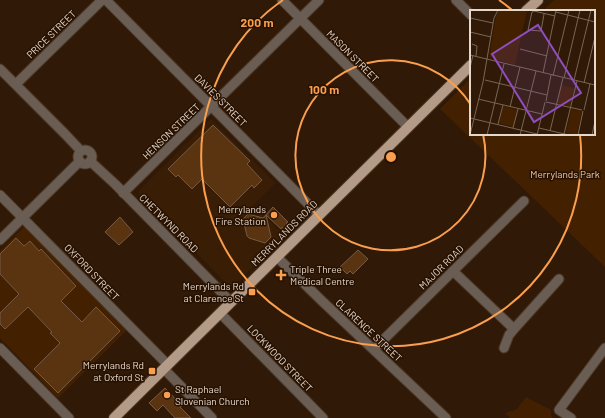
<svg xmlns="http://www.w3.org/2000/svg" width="605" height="418" font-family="Barlow,sans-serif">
	<rect width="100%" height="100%" fill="#301a07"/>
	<path fill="#391e05" d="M211 119 275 183 253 205 284 235 233 286H229L139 195V191Z"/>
	<g fill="#422000">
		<path d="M554 0H605V267L440 109 471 78V134H594V11H543Z"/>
		<path d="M25 226 130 327 58 398 0 338V251Z"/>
		<path d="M526 397 551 410V416L553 418H510L505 413 517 409Z"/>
	</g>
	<g fill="#5a3310" stroke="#745a46">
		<path d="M213 125 250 161 247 164 262 180 254 188 252 185 230 207 202 179 192 189 178 175 176 177 168 169Z"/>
		<path d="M273 207 288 222 286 223 290 227 286 231 282 227 281 229 266 215 271 237 265 243 249 238 247 236 243 219 248 214 263 218Z"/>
		<path d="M120 217 133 232 119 245 105 232Z"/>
		<path d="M16 238 24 246 30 241 39 251 41 249 76 286 61 301 82 322 96 307 120 331 58 393 34 369 60 343 50 333 52 332 28 307 5 329 0 324V313L19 294 0 274V254Z"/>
		<path d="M358 250 368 259 353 274 350 271 347 274 340 267Z"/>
		<path d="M165 388 182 406 180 407 191 418H175L163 405 157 411 149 403Z"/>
	</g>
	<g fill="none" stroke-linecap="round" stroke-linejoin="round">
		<g stroke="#4d3826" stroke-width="11">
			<g id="minor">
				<path d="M106 0 319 215"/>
				<path d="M282 0 408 127"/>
				<path d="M456 0 471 15"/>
				<path d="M0 69 65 134 81 151"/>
				<path d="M16 84 102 0"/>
				<circle cx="85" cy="157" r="7"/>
				<path d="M90 161 115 184 231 302"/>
				<path d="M123 193 319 0"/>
				<path d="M0 195 168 365"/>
				<path d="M0 240 80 161"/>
				<path d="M277 257 322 301 446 418"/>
				<path d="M453 271 514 329"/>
				<path d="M220 313 323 418"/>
				<path d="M0 348 69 418"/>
				<path d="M504 348 509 335 514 329 559 279"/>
				<path d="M374 349 524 201"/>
				<path d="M164 369 212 418"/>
				<path d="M571 418 559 410 605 348"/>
			</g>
		</g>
		<g stroke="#4d3826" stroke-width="12">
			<g id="major">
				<path d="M526 11 538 0"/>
				<path d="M114 418 471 65"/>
			</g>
		</g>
		<use href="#minor" stroke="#695d54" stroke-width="9"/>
		<use href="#major" stroke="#b39b88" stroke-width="10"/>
	</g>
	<g fill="none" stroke="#fa9f4f" stroke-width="2">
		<path d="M483 134A95 95 0 1 1 471 105"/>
		<path d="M499 0A190 190 0 0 1 512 10M580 135A190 190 0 1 1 283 0"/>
	</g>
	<g fill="#fa9f4f" stroke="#261101" stroke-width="1.5">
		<circle cx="274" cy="215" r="4"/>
		<path d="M279 269h4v4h4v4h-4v4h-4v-4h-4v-4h4z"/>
		<rect x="248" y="288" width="8" height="8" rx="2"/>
		<rect x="148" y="367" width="8" height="8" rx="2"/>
		<circle cx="167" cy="395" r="4"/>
	</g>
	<g text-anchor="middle" stroke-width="3" stroke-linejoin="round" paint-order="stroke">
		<g font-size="10" fill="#e6d7cb" stroke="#261101">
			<text transform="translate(51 34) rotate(-44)" y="4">PRICE STREET</text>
			<text transform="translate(353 56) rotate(45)" y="4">MASON STREET</text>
			<text transform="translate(221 100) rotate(45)" y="4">DAVIES STREET</text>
			<text transform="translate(171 131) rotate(-44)" y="4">HENSON STREET</text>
			<text transform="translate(169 223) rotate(45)" y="4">CHETWYND ROAD</text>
			<text transform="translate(284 233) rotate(-45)" y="4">MERRYLANDS ROAD</text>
			<text transform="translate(441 267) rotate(-45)" y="4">MAJOR ROAD</text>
			<text transform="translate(92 272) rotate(46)" y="4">OXFORD STREET</text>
			<text transform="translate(369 330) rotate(43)" y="4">CLARENCE STREET</text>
			<text transform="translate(280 358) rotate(46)" y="4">LOCKWOOD STREET</text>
		</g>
		<g font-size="10" fill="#facaa5" stroke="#261101">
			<text x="565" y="178">Merrylands Park</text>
		</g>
		<g font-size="10" fill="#e6d7cb" stroke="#261101" text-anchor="end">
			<text x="266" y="213">Merrylands<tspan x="266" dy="12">Fire Station</tspan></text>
			<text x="290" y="273" text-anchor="start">Triple Three<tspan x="290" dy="12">Medical Centre</tspan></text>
			<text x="244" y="290">Merrylands Rd<tspan x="244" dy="12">at Clarence St</tspan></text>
			<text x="144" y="369">Merrylands Rd<tspan x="144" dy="12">at Oxford St</tspan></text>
			<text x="175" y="393" text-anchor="start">St Raphael<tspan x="175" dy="12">Slovenian Church</tspan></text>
		</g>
	</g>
	<g transform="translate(470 10)">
		<rect width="125" height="125" fill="#301a07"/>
		<path d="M29 0H57L45 55 19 47 26 6ZM91 75 104 78 100 96 87 93ZM33 96 47 100 43 117 29 113ZM101 99 112 101 107 125 96 123Z" fill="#422000"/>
		<path fill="none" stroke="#796655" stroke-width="1" d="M86 2 125 12M74 4 71 21 58 20 62 2 64 1 85 6M0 8 23 13M0 22 21 27M2 34 7 36 6 46M50 39 77 46M0 45 125 75M0 58 3 45M73 63 86 0M83 66 99 0M94 68 110 0M15 70 77 85M104 70 121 0M114 73 125 27M8 89 72 104M76 91 81 65M76 92 112 100M40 97 50 57M114 100 120 74M0 108 67 124M28 114 33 95M43 118 48 99M69 118 99 125M80 121 93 68M94 124 107 71M0 125 13 72 24 8 28 0M17 125 34 54M50 125 66 61M67 125 75 92M108 125 113 101M122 125 125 111"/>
		<path fill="#904ec1" fill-opacity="0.15" stroke="#904ec1" stroke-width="2" d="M68 15 111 83 64 112 22 44Z"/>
		<rect width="125" height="125" fill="none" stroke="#e6d7cb" stroke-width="2"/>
	</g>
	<circle cx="391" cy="157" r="6" fill="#fa9f4f" stroke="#261101" stroke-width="2"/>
	<g font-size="12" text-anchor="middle" font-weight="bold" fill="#fa9f4f" stroke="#261101" stroke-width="3" stroke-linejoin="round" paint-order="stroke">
		<text x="257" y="27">200 m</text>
		<text x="324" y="94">100 m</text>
	</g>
</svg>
